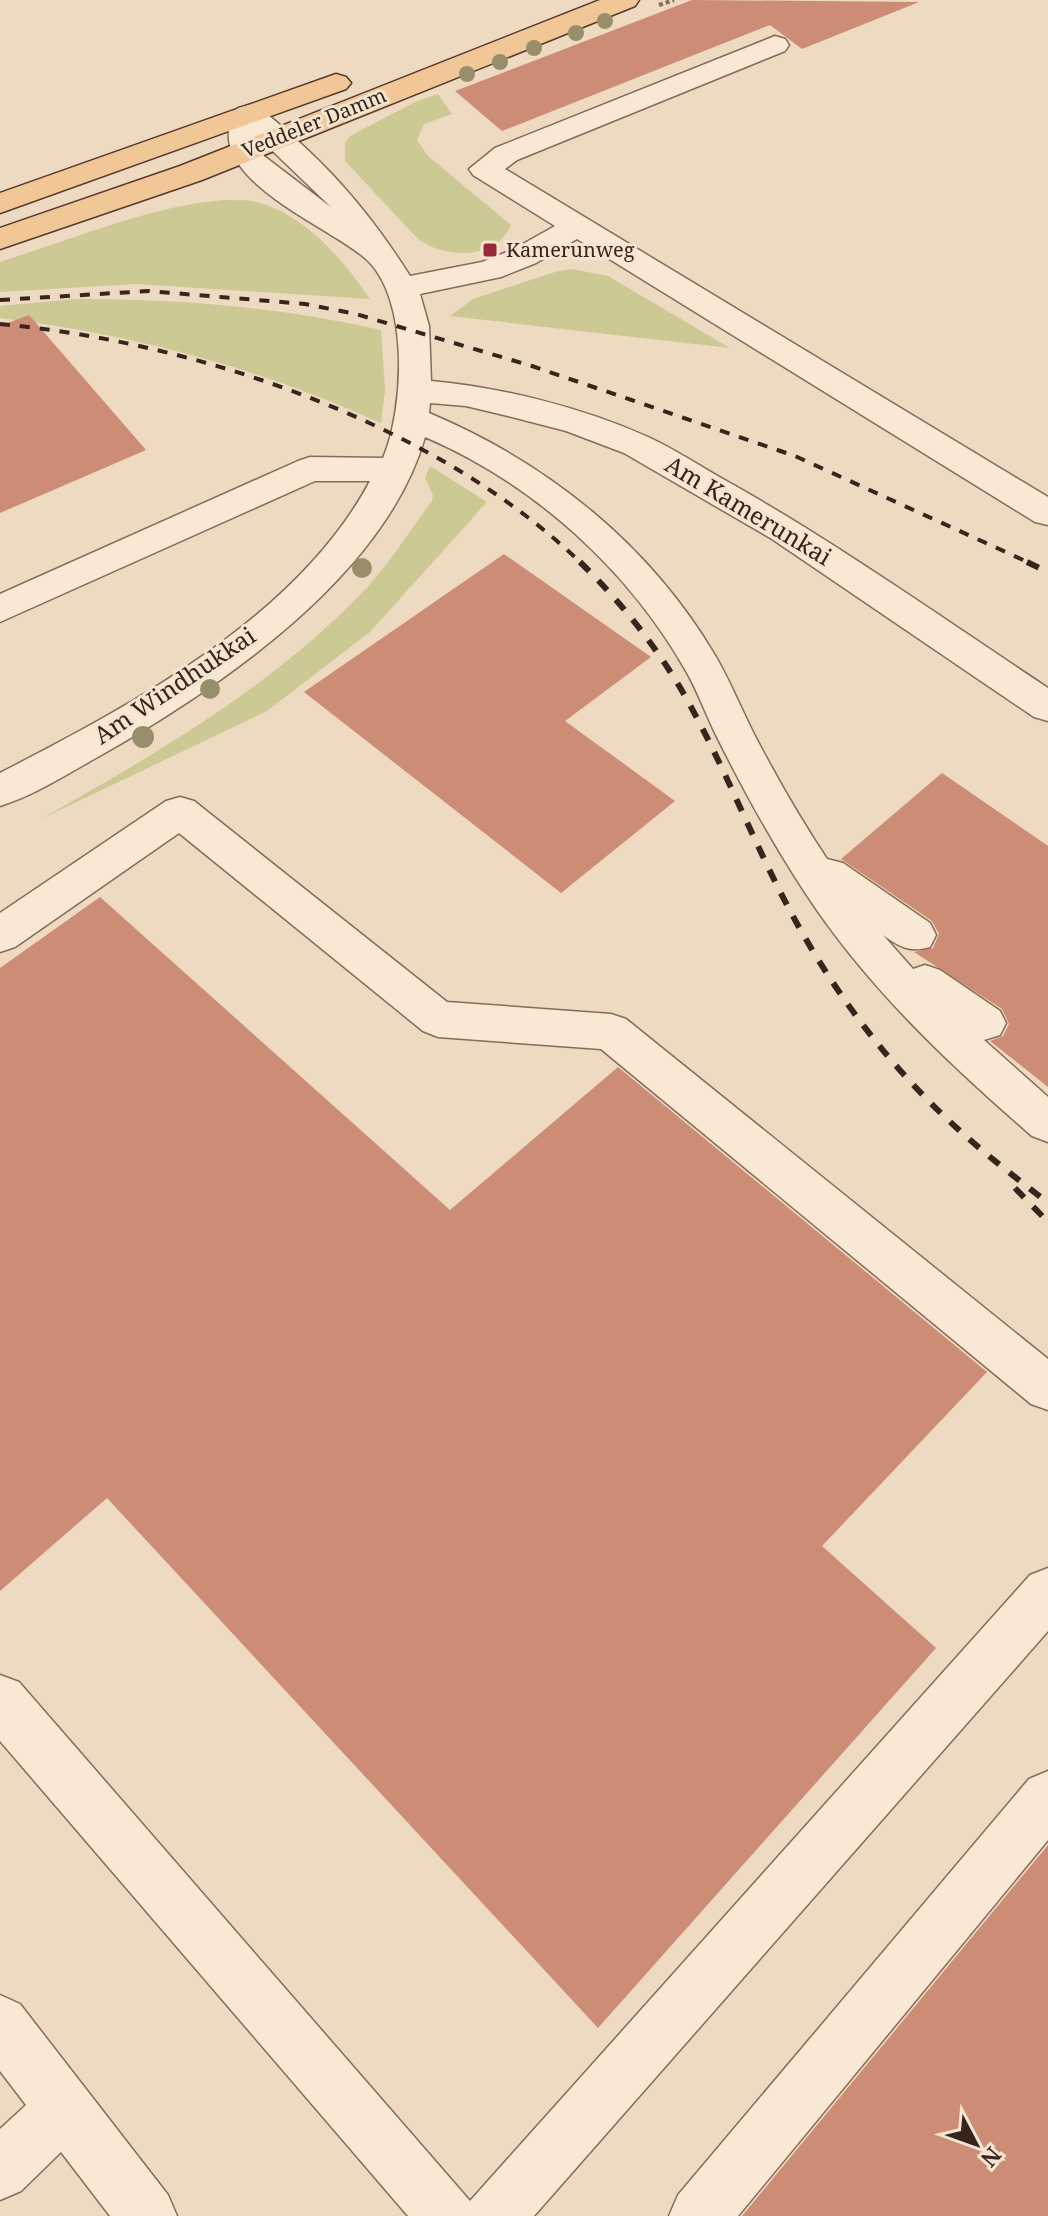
<svg xmlns="http://www.w3.org/2000/svg" width="1048" height="2216" font-family="'Noto Serif',serif">
	<rect width="100%" height="100%" fill="#eed9c1"/>
	<g fill="#ccc995">
		<path d="M438 94 452 114 424 124 417 140 428 156 511 225C496 260 445 259 418 239L345 161V143L350 136 415 102Z"/>
		<path d="M225 200C235 201 247 199 257 202 305 215 343 259 370 299L137 284 0 292V262C70 240 153 205 225 200Z"/>
		<path d="M572 269 608 276 730 348 450 316 473 299 558 271Z"/>
		<path d="M76 299C179 299 280 307 381 330L385 390 381 423C260 368 132 334 0 318V306Z"/>
		<path d="M430 466 487 502 370 632 267 711 41 819C154 755 265 691 357 598 386 569 408 533 432 501L433 495 425 478Z"/>
	</g>
	<g fill="#cc8c76">
		<path d="M692 0 919 2 802 49 770 25 502 131 455 91Z"/>
		<path d="M29 315 146 450 0 513V326Z"/>
		<path d="M504 554 651 657 565 721 675 801 561 893 304 692Z"/>
		<path d="M942 773 1048 846V1087L990 1041 1003 1036 1009 1024 1002 1009 914 952 933 948 939 934 932 921 841 859Z"/>
		<path d="M100 897 450 1210 618 1067 987 1372 822 1546 936 1648 598 2028 107 1498 0 1591V968Z"/>
		<path d="M1048 1845V2216H742Z"/>
	</g>
	<g fill="none" stroke-linecap="round" stroke-linejoin="round">
		<g stroke="#876a58" stroke-width="3">
			<g id="minor">
				<path d="M775 36 785 39 789 45 785 51 517 160 505 169 1048 497V525L1035 522 577 239 536 263 501 277 420 294 429 326 431 381C500 387 584 408 648 437 677 450 704 469 732 484 841 546 944 619 1048 688V721L1034 717 772 539 624 453 566 431 508 416 466 406 430 403 429 413C548 463 650 545 716 657 731 683 742 711 756 738 778 780 801 820 827 859L843 863 930 923 936 935 930 947C910 953 900 947 883 935L913 969 925 965 940 970 1000 1011 1006 1023 1000 1035 984 1040 1048 1097V1142L1032 1136C949 1064 867 987 806 894 773 844 744 791 717 737 706 715 698 692 686 671 628 569 533 483 425 437 385 576 222 686 103 754 70 772 36 795 0 806V773C132 705 298 617 370 481H315L0 622V594L298 461 310 457 383 458C404 409 410 299 366 259 329 225 192 175 238 108L249 105 260 108C324 161 365 205 410 276L482 262 514 249 555 226 473 175 469 169 495 148ZM258 137 332 208 264 156Z"/>
				<path d="M180 797 194 801 447 1002 611 1014 626 1019 1048 1359V1410L1031 1404 601 1049 438 1037 423 1031 179 833 15 947 0 952V913L166 801Z"/>
				<path d="M1048 1568V1631L534 2216H408L0 1741V1675L19 1682 470 2201 1030 1575Z"/>
				<path d="M1048 1771V1840L738 2216H669L678 2195 1029 1779Z"/>
				<path d="M0 1995 20 2004 168 2195 177 2216H110L61 2152 21 2191 0 2200V2129L26 2105 0 2071Z"/>
			</g>
		</g>
		<g stroke="#55392d" stroke-width="3">
			<g id="major">
				<path d="M600 0H639L635 6 202 180 0 249V228L180 166Z"/>
				<path d="M336 74 346 77 351 83 346 89 0 213V193Z"/>
			</g>
		</g>
		<path stroke="#876a58" stroke-width="4" stroke-dasharray="4 3" stroke-linecap="butt" d="M659 5 674 0"/>
		<use href="#minor" fill="#f9e8d4" fill-rule="evenodd"/>
		<use href="#major" fill="#f2c798" fill-rule="evenodd"/>
		<g stroke="#37251d" stroke-width="4" stroke-dasharray="10 10" stroke-linecap="butt">
			<path d="M0 300 149 291 305 304 356 314 532 366 795 456 1032 564"/>
			<path d="M0 324C198 342 438 424 582 564"/>
		</g>
		<g stroke="#37251d" stroke-width="6" stroke-dasharray="13 13" stroke-linecap="butt">
			<path d="M580 562C621 602 657 647 685 696 729 774 759 858 804 936 845 1007 897 1074 959 1130 987 1156 1018 1179 1048 1203"/>
			<path d="M1027 562 1048 572"/>
			<path d="M1015 1188 1048 1222"/>
		</g>
	</g>
	<g fill="#978f6a">
		<circle cx="605" cy="21" r="8"/>
		<circle cx="576" cy="33" r="8"/>
		<circle cx="534" cy="48" r="8"/>
		<circle cx="500" cy="62" r="8"/>
		<circle cx="467" cy="74" r="8"/>
		<circle cx="362" cy="568" r="10"/>
		<circle cx="210" cy="689" r="10"/>
		<circle cx="143" cy="737" r="11"/>
	</g>
	<rect fill="#97283c" stroke="#f5e5d0" stroke-width="3" x="482" y="242" width="16" height="16" rx="4"/>
	<g text-anchor="middle" stroke-width="6" stroke-linejoin="round" paint-order="stroke">
		<g font-size="20" fill="#37251d" stroke="#f5e5d0">
			<text transform="translate(314 123) rotate(-22)" y="7">Veddeler Damm</text>
		</g>
		<g font-size="20" fill="#37251d" stroke="#f5e5d0" text-anchor="start">
			<text x="506" y="257">Kamerunweg</text>
		</g>
		<g font-size="24" fill="#37251d" stroke="#f5e5d0">
			<text transform="translate(748 511) rotate(31)" y="8">Am Kamerunkai</text>
			<text transform="translate(175 686) rotate(-34)" y="8">Am Windhukkai</text>
		</g>
	</g>
	<g transform="translate(976 2144) rotate(131)" stroke="#f5e5d0" stroke-width="6" paint-order="stroke">
	<path d="M0-6L14 30L0 20L-14 30Z" fill="#37251d"/>
	<text y="-12" font-size="22" font-weight="bold" text-anchor="middle" fill="#37251d">N</text>
	</g>
</svg>
